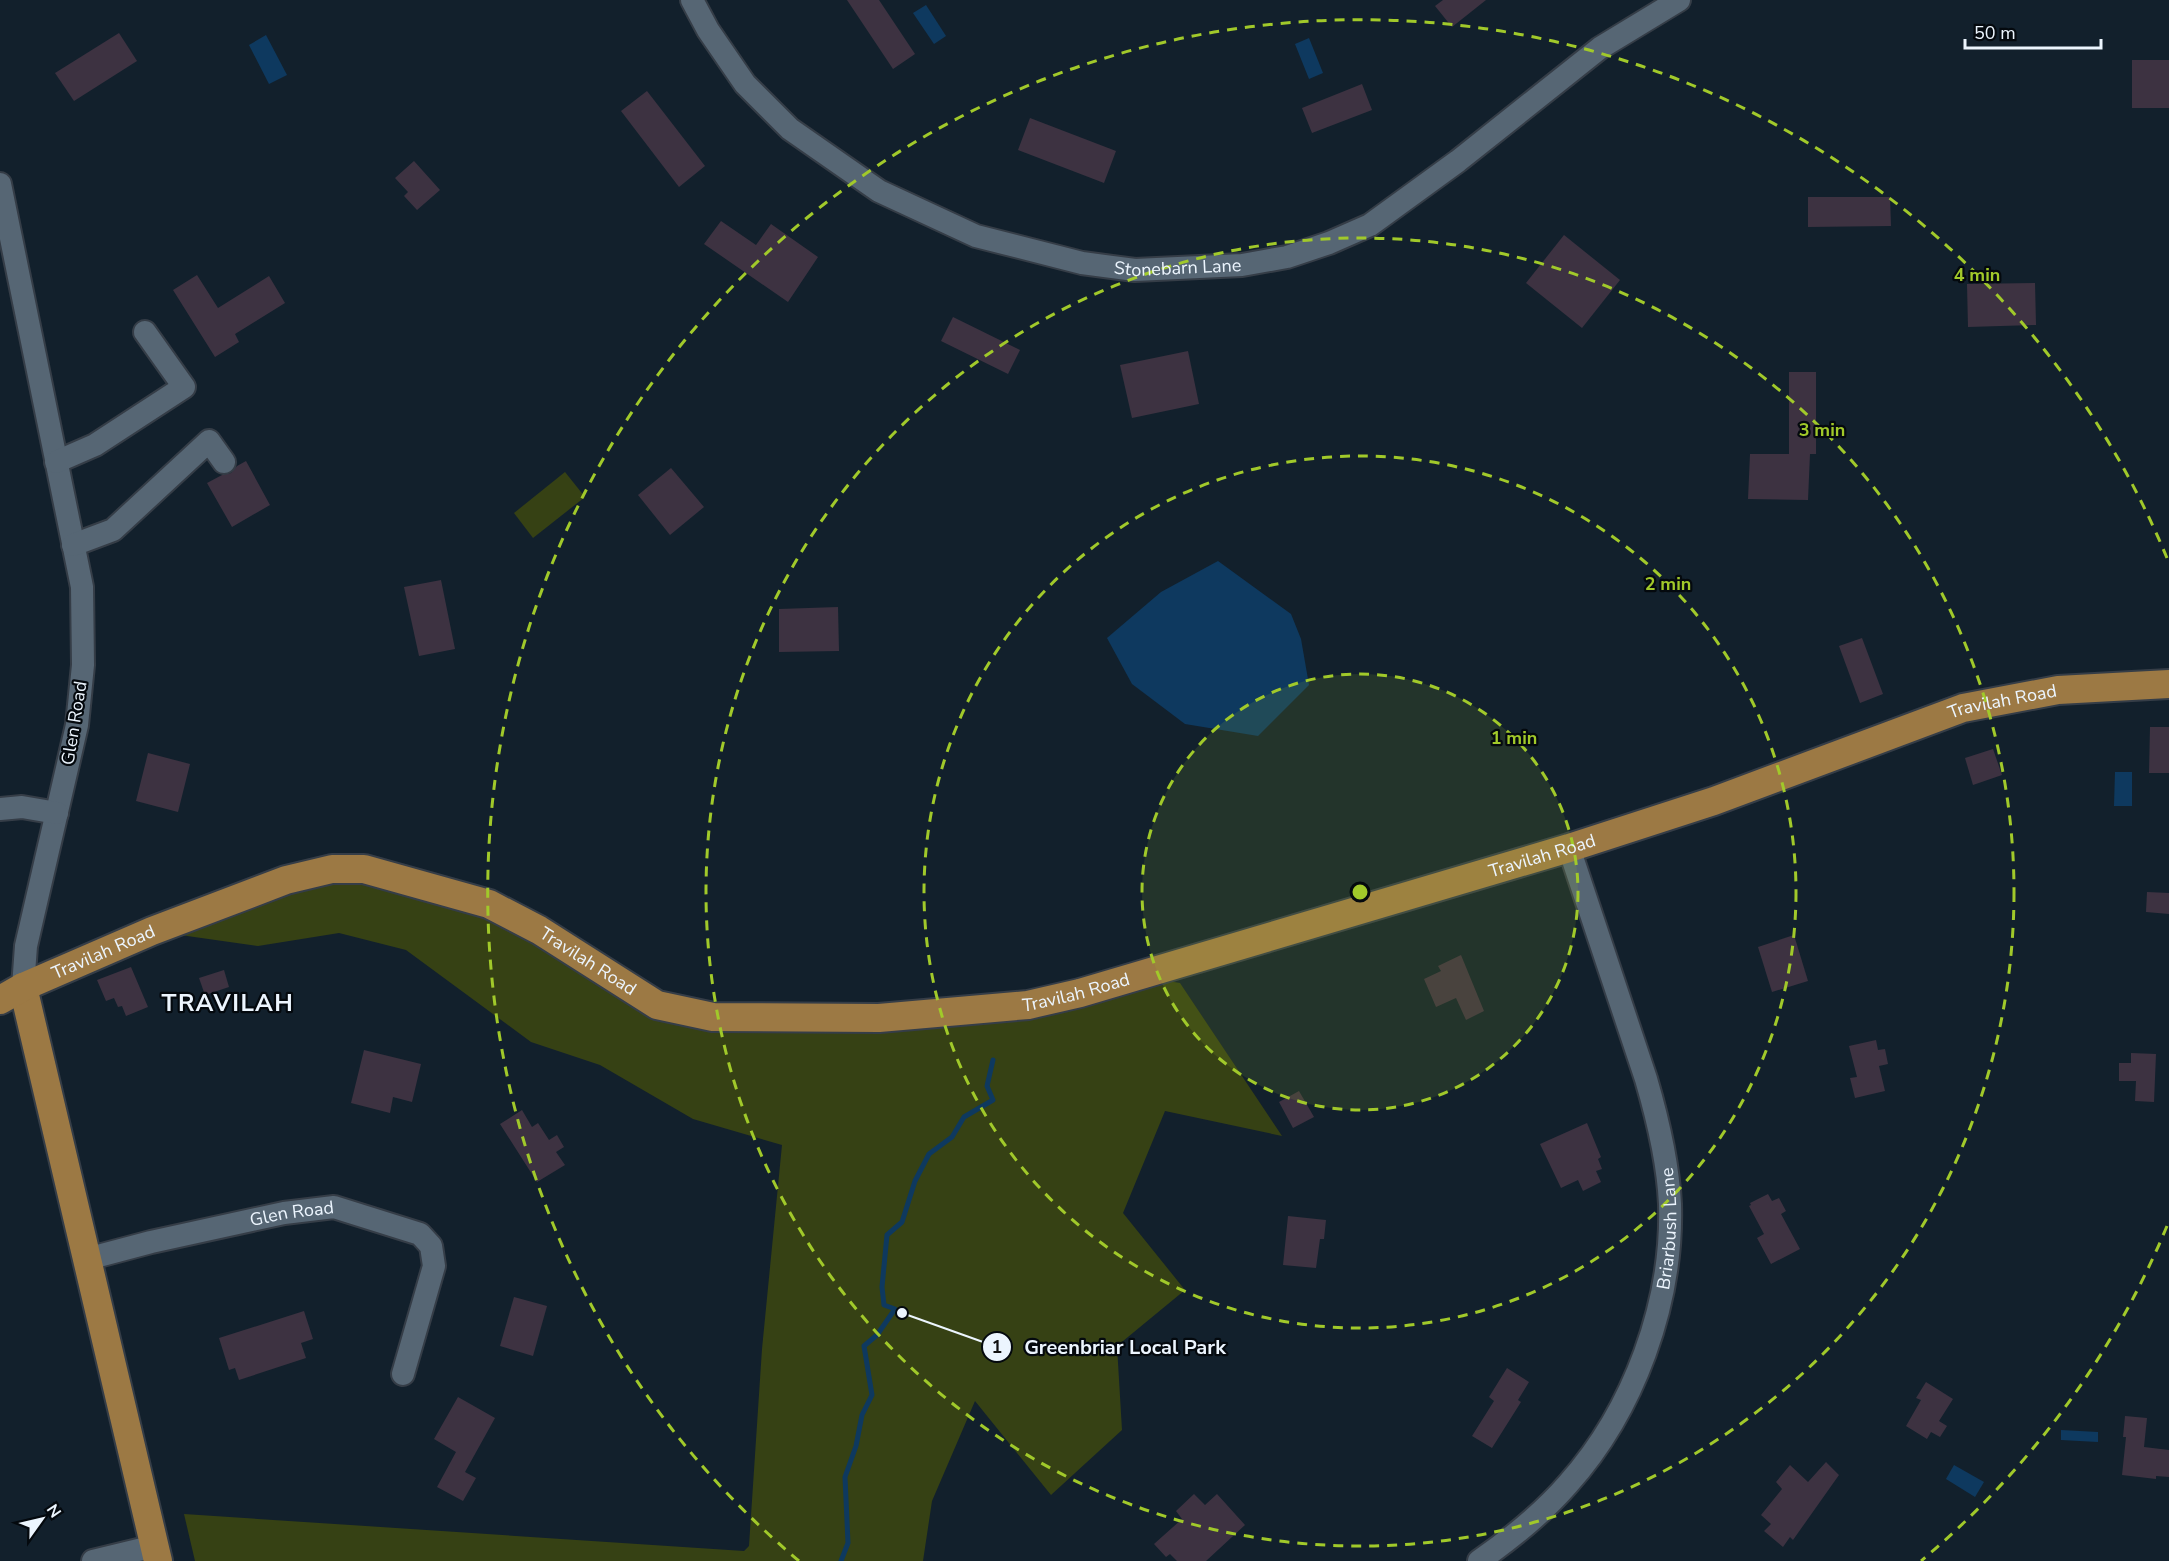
<svg xmlns="http://www.w3.org/2000/svg" width="2169" height="1561" font-family="'Nunito Sans',sans-serif">
	<rect width="100%" height="100%" fill="#12202c"/>
	<g fill="#364114">
		<path d="M565 472 585 497 533 538 514 513Z"/>
		<path d="M332 869 489 904 657 1005 879 1018 1138 976 1180 983 1282 1136 1165 1111 1123 1213 1185 1290 1117 1346 1122 1430 1051 1495 975 1401 932 1501 923 1561H195L184 1514 744 1551 749 1546 762 1349 782 1145 693 1119 600 1065 531 1042 406 950 339 933 258 946 152 931Z"/>
	</g>
	<g fill="#0e395f">
		<path d="M926 5 946 36 934 44 913 13Z"/>
		<path d="M266 35 287 75 269 84 249 45Z"/>
		<path d="M1309 38 1323 73 1309 79 1295 44Z"/>
		<path d="M1218 561 1291 614 1301 639 1309 685 1258 736 1185 724 1132 684 1107 638 1161 592Z"/>
		<path d="M2115 772H2132V806H2114Z"/>
		<path d="M2061 1430 2098 1432V1442L2061 1440Z"/>
		<path d="M1954 1465 1984 1482 1975 1497 1946 1479Z"/>
	</g>
	<g fill="none" stroke-linecap="round" stroke-linejoin="round">
		<path stroke="#0e395f" stroke-width="5" d="M841 1561 848 1543 845 1477 856 1446 862 1415 872 1395 864 1346 877 1335 895 1309 884 1305 882 1287 887 1235 902 1222 915 1181 929 1154 952 1137 964 1117 993 1100 987 1086 993 1060"/>
	</g>
	<g fill="#3d3241">
		<path d="M847 0H879L915 54 893 69Z"/>
		<path d="M1443 0H1486L1452 27 1435 6Z"/>
		<path d="M119 33 137 61 74 101 55 73Z"/>
		<rect x="2132" y="60" width="37" height="48"/>
		<path d="M1362 84 1372 110 1312 133 1302 108Z"/>
		<path d="M647 91 705 166 679 187 621 111Z"/>
		<path d="M1030 118 1116 151 1104 183 1018 150Z"/>
		<path d="M414 161 440 190 417 210 404 196 408 192 395 178Z"/>
		<path d="M1808 197H1890L1891 226 1808 227Z"/>
		<path d="M721 221 756 245 771 224 818 257 788 302 704 244Z"/>
		<path d="M1564 235 1620 280 1582 328 1526 283Z"/>
		<path d="M197 275 218 308 269 276 285 303 235 334 239 342 215 357 173 290Z"/>
		<path d="M2035 283 2036 325 1968 327 1967 284Z"/>
		<path d="M953 317 1020 350 1008 374 941 341Z"/>
		<path d="M1188 351 1199 404 1132 418 1120 365Z"/>
		<path d="M1789 372H1816V454H1810L1808 500 1748 499 1750 454H1789Z"/>
		<path d="M246 461 270 505 232 527 207 483 222 475 231 473 237 466Z"/>
		<path d="M671 468 704 507 670 535 638 495Z"/>
		<path d="M441 580 455 649 419 656 404 587Z"/>
		<path d="M838 607 839 651 779 652V609Z"/>
		<path d="M1862 638 1883 694 1860 703 1839 646Z"/>
		<path d="M2150 727H2169V773H2149Z"/>
		<path d="M1993 749 2002 775 1973 785 1965 758Z"/>
		<path d="M148 753 190 764 178 812 136 801Z"/>
		<path d="M2147 892 2169 893V914L2146 912Z"/>
		<path d="M1794 935 1808 981 1772 992 1758 947Z"/>
		<path d="M1461 955 1484 1011 1466 1020 1456 998 1436 1007 1424 979 1441 971 1438 966Z"/>
		<path d="M131 967 148 1007 126 1016 122 1006 118 1007 114 998 106 1001 97 980Z"/>
		<path d="M224 970 229 987 205 995 199 978Z"/>
		<path d="M1876 1040 1878 1050 1885 1049 1888 1064 1879 1066 1885 1091 1855 1098 1850 1078 1857 1077 1849 1046Z"/>
		<path d="M364 1050 421 1064 412 1102 393 1097 390 1113 351 1103Z"/>
		<path d="M2131 1053 2156 1054 2154 1102 2135 1101 2136 1081H2119V1063H2131Z"/>
		<path d="M1299 1091 1314 1117 1293 1128 1279 1102Z"/>
		<path d="M522 1110 532 1127 538 1123 549 1140 557 1135 564 1147 556 1152 565 1165 537 1182 500 1124Z"/>
		<path d="M1587 1123 1601 1157 1598 1159 1602 1169 1596 1171 1601 1182 1583 1191 1578 1180 1561 1188 1540 1144Z"/>
		<path d="M1768 1194 1772 1201 1779 1198 1786 1211 1781 1214 1800 1249 1771 1264 1757 1238 1764 1234 1749 1206 1751 1205 1750 1203Z"/>
		<path d="M1288 1216 1326 1220 1324 1239H1320L1316 1268 1283 1265Z"/>
		<path d="M514 1297 547 1306 533 1356 500 1346Z"/>
		<path d="M304 1311 313 1339 301 1343 306 1358 239 1380 235 1368 229 1370 219 1338Z"/>
		<path d="M1507 1368 1529 1382 1518 1400 1521 1402 1492 1448 1472 1436 1494 1401 1489 1397Z"/>
		<path d="M1926 1382 1953 1399 1939 1421 1947 1426 1940 1437 1931 1432 1927 1439 1906 1426 1921 1400 1916 1398Z"/>
		<path d="M458 1397 495 1418 465 1472 476 1478 463 1501 437 1487 456 1452 434 1439Z"/>
		<path d="M2125 1416 2147 1418 2144 1447 2169 1450V1477L2156 1476V1479L2122 1475 2126 1437H2123Z"/>
		<path d="M1826 1462 1839 1475 1793 1540 1790 1537 1783 1547 1764 1531 1771 1524 1761 1515 1782 1489 1776 1482 1790 1465 1808 1482Z"/>
		<path d="M1194 1494 1205 1505 1217 1494 1245 1525 1206 1561H1177L1170 1554 1166 1557 1154 1544 1182 1519 1176 1511Z"/>
	</g>
	<g fill="none" stroke-linecap="round" stroke-linejoin="round">
		<g stroke="#353d47" stroke-width="26">
			<g id="minor">
				<path id="s1" d="M692 0 708 30 745 84 790 129 879 191 976 236 1082 263 1135 270 1242 265 1287 257 1329 243 1370 225 1458 161 1600 48 1679 0"/>
				<path d="M0 184 82 587 83 665 77 725 26 946 23 987"/>
				<path d="M56 462 95 445 184 387 145 332"/>
				<path d="M73 545 113 530 209 441 224 462"/>
				<path d="M0 809 22 807 57 813"/>
				<path id="s2" d="M87 1259 151 1242 284 1213 334 1207 420 1234 431 1246 434 1266 403 1374"/>
				<path d="M93 1561 155 1546"/>
				<path id="s3" d="M1479 1561C1512 1538 1542 1514 1568 1484 1634 1410 1673 1303 1670 1204 1668 1161 1658 1120 1646 1079L1569 848"/>
			</g>
		</g>
		<g stroke="#353d47" stroke-width="32">
			<g id="major">
				<path d="M23 987 158 1561"/>
				<path id="s4" d="M0 1000 23 987 152 931 286 880 332 869H364L489 904 539 930 657 1005 713 1017 879 1018 1028 1005 1080 993 1569 848 1714 801 1963 708 2058 690 2169 684"/>
			</g>
		</g>
		<use href="#minor" stroke="#566674" stroke-width="22"/>
		<use href="#major" stroke="#9c7944" stroke-width="28"/>
	</g>
	<circle cx="1360" cy="892" r="218" fill="#a1c92a" fill-opacity=".12"/>
	<g fill="none" stroke="#a1c92a" stroke-width="3" stroke-dasharray="10 8">
		<circle cx="1360" cy="892" r="218"/>
		<circle cx="1360" cy="892" r="436"/>
		<circle cx="1360" cy="892" r="654"/>
		<path d="M2167 1226A873 873 0 0 1 1921 1561M799 1561A873 873 0 1 1 2167 558"/>
	</g>
	<g text-anchor="middle" stroke-width="4.5" stroke-linejoin="round" paint-order="stroke">
		<g font-size="18" fill="#ecf5fe" stroke="#04090e">
			<text dy="6" stroke="none"><textPath href="#s1" startOffset="584">Stonebarn Lane</textPath></text>
			<text dy="6" stroke="none"><textPath href="#s4" startOffset="2110">Travilah Road</textPath></text>
			<text transform="translate(74 723) rotate(-81)" y="6">Glen Road</text>
			<text dy="6" stroke="none"><textPath href="#s4" startOffset="1624">Travilah Road</textPath></text>
			<text dy="6" stroke="none"><textPath href="#s4" startOffset="114">Travilah Road</textPath></text>
			<text dy="6" stroke="none"><textPath href="#s4" startOffset="634">Travilah Road</textPath></text>
			<text dy="6" stroke="none"><textPath href="#s4" startOffset="1138">Travilah Road</textPath></text>
			<text dy="6" stroke="none"><textPath href="#s2" startOffset="210">Glen Road</textPath></text>
			<text dy="6" stroke="none"><textPath href="#s3" startOffset="398">Briarbush Lane</textPath></text>
		</g>
		<g font-size="24" font-weight="bold" letter-spacing="1.5" fill="#ecf5fe" stroke="#04090e">
			<text x="228" y="1011">TRAVILAH</text>
		</g>
	</g>
	<circle cx="1360" cy="892" r="9" fill="#a1c92a" stroke="#04090e" stroke-width="3"/>
	<g font-size="18" text-anchor="middle" font-weight="bold" fill="#a1c92a" stroke="#04090e" stroke-width="4.5" stroke-linejoin="round" paint-order="stroke">
		<text x="1977" y="281">4 min</text>
		<text x="1822" y="436">3 min</text>
		<text x="1668" y="590">2 min</text>
		<text x="1514" y="744">1 min</text>
	</g>
	<path fill="none" stroke="#ecf5fe" stroke-width="2" d="M902 1313L997 1347"/>
	<g fill="#ecf5fe" stroke="#04090e" stroke-width="2">
		<circle cx="902" cy="1313" r="6"/>
		<circle cx="997" cy="1347" r="15"/>
	</g>
	<g font-size="18" text-anchor="middle" font-weight="bold" fill="#111">
		<text x="997" y="1353">1</text>
	</g>
	<g font-size="20" text-anchor="middle" font-weight="bold" fill="#ecf5fe" stroke="#04090e" stroke-width="4.5" stroke-linejoin="round" paint-order="stroke">
		<text x="1125" y="1354">Greenbriar Local Park</text>
	</g>
	<g transform="translate(42 1519) rotate(56)" stroke="#04090e" stroke-width="4.5" paint-order="stroke">
	<path d="M0-4.5L10 22L0 15L-10 22Z" fill="#ecf5fe"/>
	<text y="-9" font-size="16" font-weight="bold" text-anchor="middle" fill="#ecf5fe">N</text>
	</g>
	<path d="M1965 39v9h136v-9" fill="none" stroke="#ecf5fe" stroke-width="3"/>
	<text x="1974" y="39" font-size="18" fill="#ecf5fe" stroke="#04090e" stroke-width="4.5" paint-order="stroke">50 m</text>
</svg>
